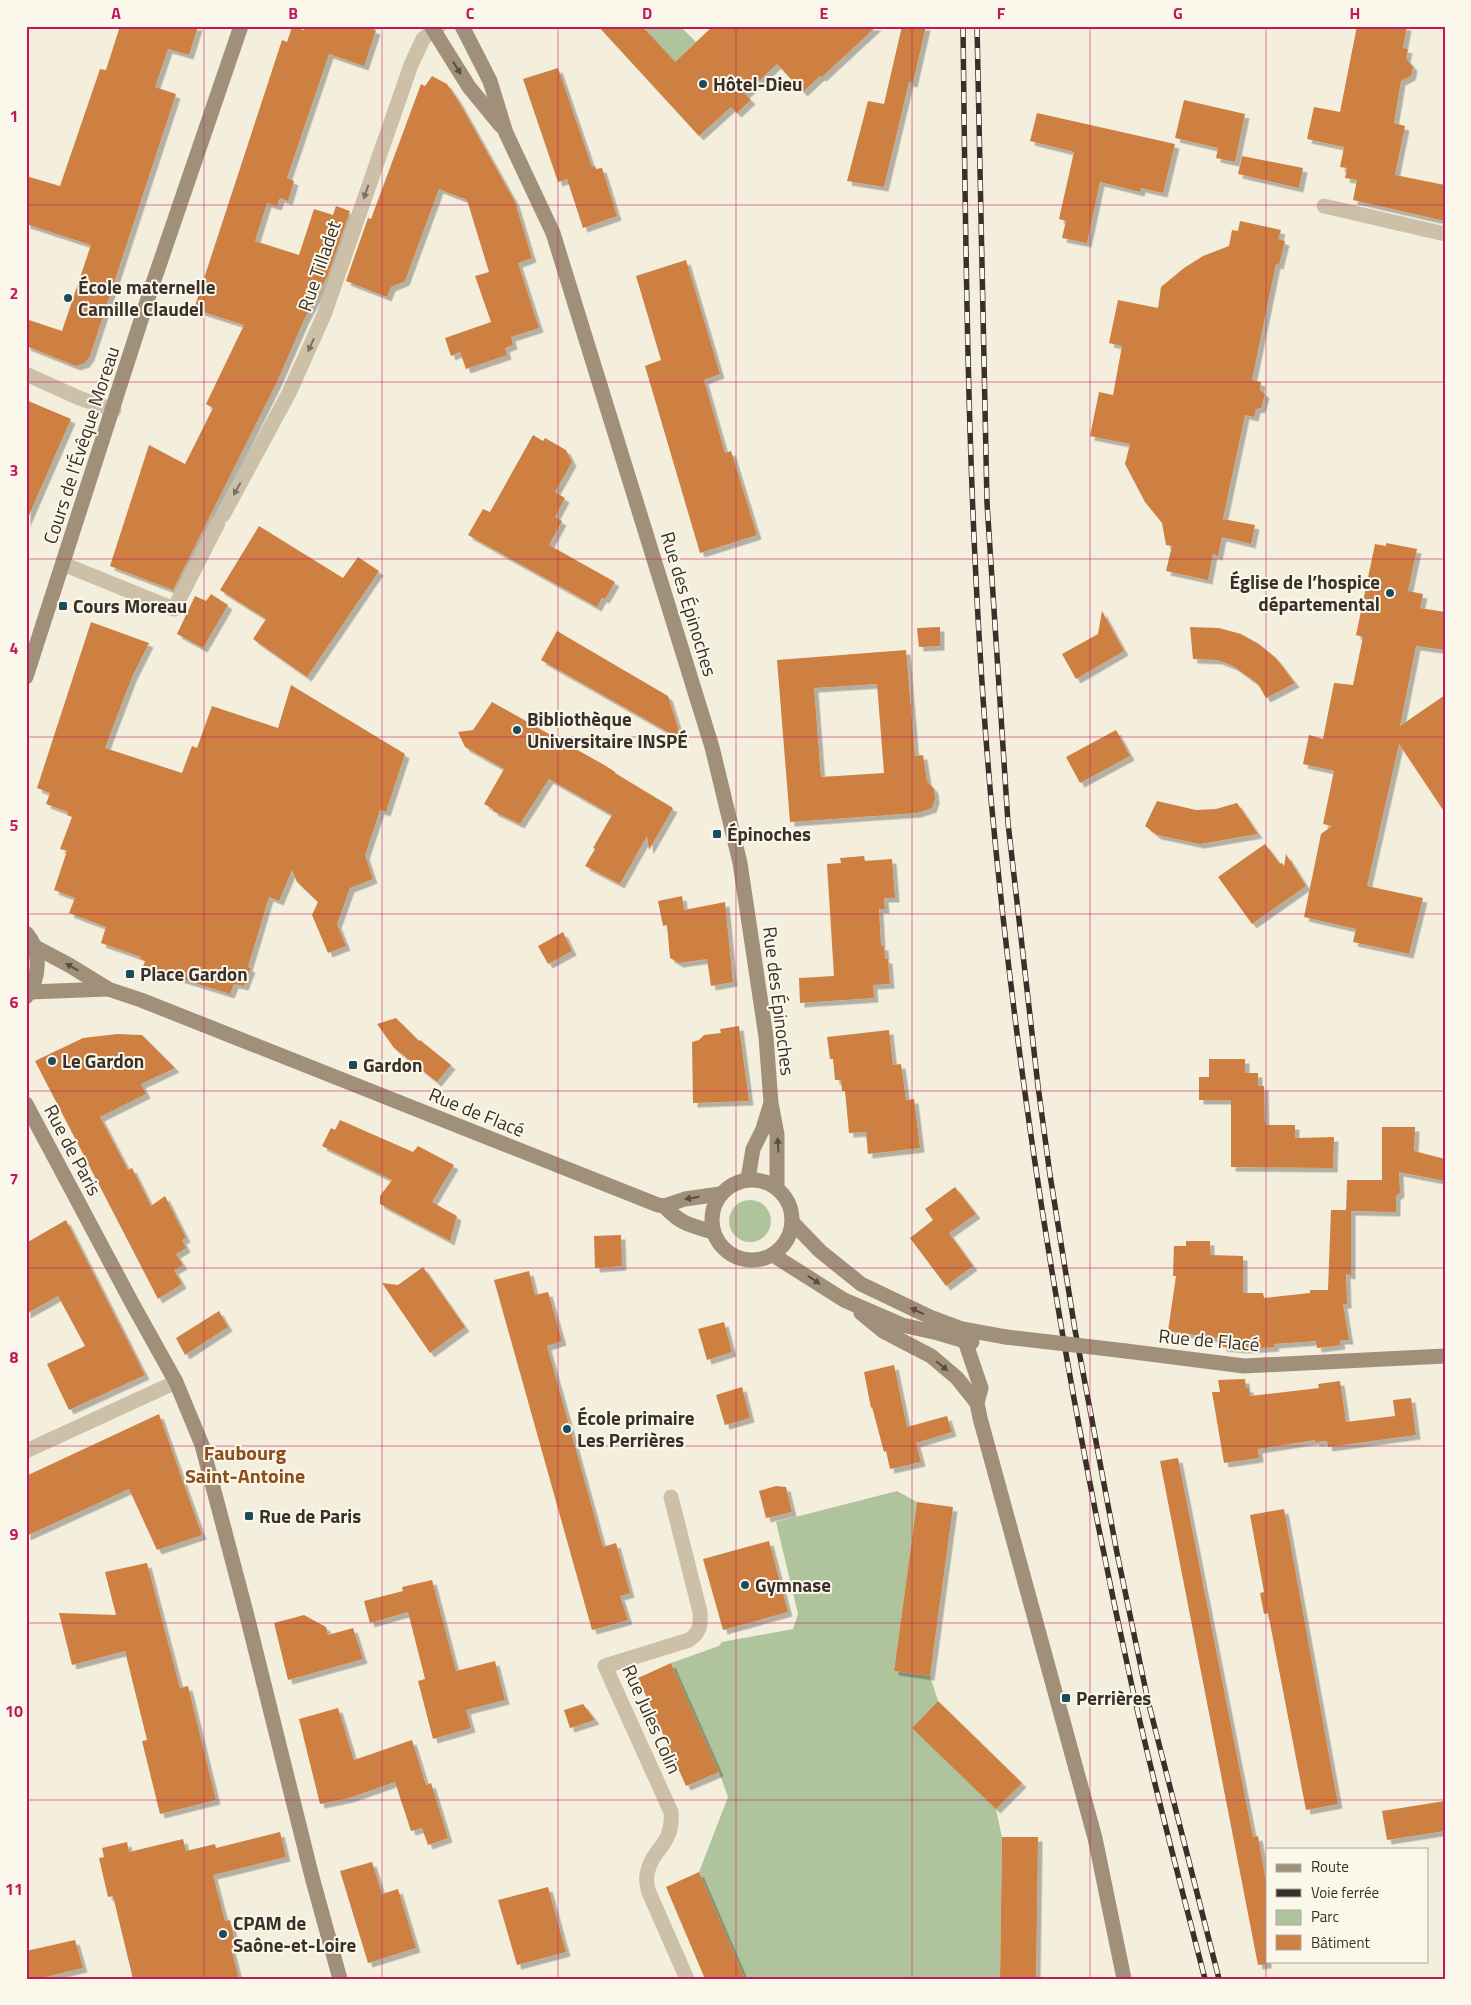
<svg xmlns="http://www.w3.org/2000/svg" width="1471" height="2005" font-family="'Titillium Web',sans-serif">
	<defs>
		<filter id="shadow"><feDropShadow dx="4.5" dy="4.5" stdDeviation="0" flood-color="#0004"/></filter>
	</defs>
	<rect width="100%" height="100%" fill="#f4eedd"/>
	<g fill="#afc49c">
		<path d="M649 26H684L683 29 696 42 675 62 646 30Z"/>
		<circle cx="750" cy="1221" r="21"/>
		<path d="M897 1491 917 1502 894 1671 930 1676 938 1701 912 1728 996 1809 1002 1837 1000 1979H745L699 1872 728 1797 719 1772 671 1663 719 1646 722 1642 793 1629 798 1614 776 1522Z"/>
	</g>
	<g fill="#cd8043" fill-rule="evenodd" filter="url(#shadow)">
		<path d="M120 26H198L189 55 168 49 155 87 176 94 90 356 85 363 76 366 26 346V319L62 331 91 245 26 224V176L60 186 100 69 106 70Z"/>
		<path d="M305 26H364L376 30 364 66 329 54 287 178 294 181 288 201 280 198 277 206 267 203 255 241 299 255 314 209 333 215 336 206 350 211 328 275 304 320 277 382 173 590 110 566 149 445 185 464 213 408 206 404 244 325 194 309 282 40 287 42 292 27 304 30Z"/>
		<path d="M598 26H642L675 62 713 26H877L822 77 820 76 803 92 777 64 745 94 751 100 737 113 731 107 699 136Z"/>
		<path d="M902 26H926L913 83 909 82 884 187 847 181 868 101 884 104Z"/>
		<path d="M1357 26H1407L1403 48 1408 49 1406 58 1413 67 1411 76 1401 81 1394 123 1405 126 1395 175 1445 185V221L1353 200 1357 180 1345 178 1347 168 1340 167 1344 147 1307 139 1314 107 1340 112Z"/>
		<path d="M558 68 592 167 595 166 596 169 602 168 617 216 583 228 567 179 558 182 523 79Z"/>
		<path d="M432 76 447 84 459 102 515 202 532 258 518 263 539 328 511 337 513 345 505 348 507 355 466 369 460 352 451 356 445 338 491 322 475 276 489 272 467 200 439 189 405 281 391 287 387 297 346 281 368 218 371 219 421 84 425 86Z"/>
		<path d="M1184 100 1245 114 1235 162 1216 158 1218 148 1175 138Z"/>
		<path d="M1037 113 1175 144 1163 193 1141 188 1140 192 1100 182 1087 243 1062 238 1066 221 1059 219 1074 152 1030 141Z"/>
		<path d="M1242 156 1303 168 1299 188 1238 174Z"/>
		<path d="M1240 221 1281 230 1278 239 1285 241 1279 265 1276 264 1252 380 1261 382 1260 390 1265 394 1261 408 1256 409 1254 417 1245 415 1223 519 1255 525 1251 544 1222 537 1218 556 1213 554 1208 580 1166 571 1172 546 1166 545 1162 523 1145 502 1125 464 1130 444 1090 436 1099 392 1113 395 1122 346 1109 343 1118 300 1158 308 1161 287 1184 268 1203 256 1229 246 1232 230 1238 231Z"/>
		<path d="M686 260 720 374 704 380 725 453 731 451 757 535 700 553 645 366 661 360 636 276Z"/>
		<path d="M26 400 71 419 26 522Z"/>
		<path d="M533 435 543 441 545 438 566 450 572 462 555 492 565 498 555 517 562 521 549 545 615 582 605 599 602 598 597 607 468 535 483 509 490 512Z"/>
		<path d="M259 526 343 578 358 557 379 571 307 677 253 639 266 619 220 590Z"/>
		<path d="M1386 543 1417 549 1408 591 1423 594 1420 608 1445 612V650L1416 646 1400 726 1445 695V813L1399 744 1367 886 1423 898 1409 954 1353 942 1356 929 1304 917 1321 834 1332 826 1323 824 1334 771 1303 764 1309 735 1323 739 1334 683 1353 685 1363 637 1356 635 1375 544 1386 546Z"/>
		<path d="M211 594 228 605 203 648 177 634 195 596 206 601Z"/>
		<path d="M1102 611 1124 651 1076 679 1062 654 1098 634Z"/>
		<path d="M91 622 149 643 132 677 105 748 182 773 192 746 197 748 212 706 278 728 291 685 405 754 386 812 380 810 365 855 373 879 350 888 337 924 346 946 328 953 312 915 318 902 297 882 292 870 279 901 269 897 248 967 251 968 244 986 234 984 230 994 143 967 145 961 140 959 141 957 101 943 106 927 69 913 75 898 54 890 67 851 60 849 72 817 67 815 68 812 46 804 50 793 37 788Z"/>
		<path d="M940 627V646L919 647 917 628Z"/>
		<path d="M1190 627 1219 628 1241 634 1259 644 1276 658 1295 683 1266 698 1258 684 1233 666 1218 660 1193 659Z"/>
		<path d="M557 631 668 696 682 740 541 660Z"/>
		<path d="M906 650 915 756 923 755 927 781 934 789 935 799 932 808 917 813 790 822 777 660ZM877 684 884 773 821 777 814 688Z"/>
		<path d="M492 702 606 766 615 772V773L673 808 649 850 647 836 620 884 585 866 595 849 593 848 612 815 549 779 520 824 493 811V809L484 804 504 769 465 747 458 732 473 730Z"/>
		<path d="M1116 730 1130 756 1080 783 1066 757Z"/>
		<path d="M1157 801 1196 810 1216 809 1237 803 1258 834 1200 844 1157 835 1145 826Z"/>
		<path d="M1265 844 1280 864 1282 863 1284 866 1286 854 1306 886 1252 924 1218 877Z"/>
		<path d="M864 856 865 861 892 859 895 898H884L885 909H879L881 946H884L885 959H888L890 984 873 985 874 998 800 1003 799 978 834 976 827 864 841 863 840 858Z"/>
		<path d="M682 896 684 910 725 902 733 982 711 986 707 959 679 963 670 958 667 925 663 926 658 901Z"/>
		<path d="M563 932 572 951 548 964 538 946Z"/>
		<path d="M396 1018 419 1041 420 1040 451 1065 437 1082 394 1048 377 1024Z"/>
		<path d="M739 1026 749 1101 693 1103 692 1042 699 1040 704 1035 721 1033 720 1029Z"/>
		<path d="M889 1030 893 1065 901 1064 906 1100 914 1099 920 1148 868 1154 866 1132 849 1133 845 1091H842L841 1080H835L833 1059H830L827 1037Z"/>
		<path d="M117 1034 142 1035 175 1068 141 1084 146 1094 100 1117 128 1170 132 1168 151 1206 165 1196 186 1238 182 1240 186 1248 176 1254 183 1265 174 1270 182 1284 158 1299 35 1061 83 1038Z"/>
		<path d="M1209 1059H1245V1073H1258V1086H1264L1265 1125H1295V1138L1334 1137 1333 1168 1231 1167V1100H1199V1077H1209Z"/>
		<path d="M340 1120 413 1152 418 1146 454 1165 432 1202 457 1216 450 1241 380 1204V1196L392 1180 322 1146 331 1128 335 1130Z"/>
		<path d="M1382 1127H1415L1414 1151 1445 1159V1181L1399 1172 1400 1193 1396 1196V1212L1351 1211V1275L1346 1274 1347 1304H1343L1349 1340H1340L1341 1345 1317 1348 1316 1341 1274 1344 1275 1347 1244 1349 1222 1347V1339L1168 1331 1176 1276H1173L1174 1246H1186V1241H1210V1255L1243 1256V1293H1263L1264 1298 1310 1293V1290H1328L1331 1210H1346L1347 1180H1382Z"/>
		<path d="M955 1187 976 1214 949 1233 973 1266 946 1286 910 1238 933 1220 925 1209Z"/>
		<path d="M66 1220 145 1375 69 1410 47 1364 85 1346 58 1296 26 1314V1243Z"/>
		<path d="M621 1235 622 1266 595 1268 594 1236Z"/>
		<path d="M423 1267 465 1327 430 1353 382 1283 398 1285Z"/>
		<path d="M529 1271 535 1295 548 1292 562 1341 547 1346 603 1547 616 1543 630 1593 620 1596 628 1620 592 1630 494 1280Z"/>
		<path d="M219 1311 228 1327 185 1355 176 1338Z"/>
		<path d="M724 1322 732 1352 707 1360 698 1329Z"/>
		<path d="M894 1365 907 1427 947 1416 952 1432 916 1443 921 1462 890 1469 886 1451 884 1452 872 1407 871 1408 864 1372Z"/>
		<path d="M1245 1379 1246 1388H1249L1250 1396 1319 1388 1318 1384 1340 1381 1346 1422 1395 1416 1393 1400 1411 1398 1416 1435 1328 1447 1327 1441 1315 1442V1440L1258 1449 1259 1458 1224 1463 1212 1392H1220L1218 1380Z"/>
		<path d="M742 1387 750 1418 725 1425 716 1395Z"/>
		<path d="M159 1414 202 1535 157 1550 129 1489 26 1536V1476Z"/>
		<path d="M1178 1458 1253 1837 1258 1836 1267 1888V1964L1258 1965 1160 1461Z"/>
		<path d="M776 1486 786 1487 792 1512 766 1518 759 1491Z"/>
		<path d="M917 1502 953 1507 930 1676 894 1671Z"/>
		<path d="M1284 1509 1338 1804 1306 1810 1268 1613 1264 1614 1260 1593 1264 1592 1250 1515Z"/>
		<path d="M769 1541 788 1612 723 1630 703 1559Z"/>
		<path d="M147 1563 180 1688 188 1686 216 1800 160 1814 142 1741 147 1740 125 1651 72 1665 59 1613 116 1615 105 1572Z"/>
		<path d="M432 1580 456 1671 495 1661 505 1700 466 1710 471 1728 433 1739 418 1681 425 1679 408 1612 370 1623 364 1601 403 1591 402 1587Z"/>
		<path d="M304 1615 326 1627 328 1635 353 1628 363 1659 288 1680 274 1623Z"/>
		<path d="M671 1663 719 1772 686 1786 638 1678Z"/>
		<path d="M938 1701 1022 1783 996 1809 912 1728Z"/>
		<path d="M583 1704 595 1720 570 1728 564 1710Z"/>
		<path d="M338 1708 354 1760 412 1740 426 1785 431 1783 448 1838 428 1845 422 1828 411 1831 395 1782 349 1798 320 1804 299 1719Z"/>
		<path d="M1445 1801V1831L1387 1840 1382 1811Z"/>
		<path d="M280 1832 286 1857 213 1875 225 1921 230 1920 236 1947 231 1948 239 1979H133L113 1896 108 1897 99 1858 104 1857 102 1848 127 1842 129 1852 183 1839 186 1851 215 1844 216 1848Z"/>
		<path d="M1002 1837H1038L1036 1979H1000Z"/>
		<path d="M372 1862 382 1894 398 1889 416 1948 368 1963 340 1871Z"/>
		<path d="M699 1872 745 1979H705L666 1887Z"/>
		<path d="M548 1887 566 1952 517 1965 498 1900Z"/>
		<path d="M75 1940 83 1968 37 1979H26V1951Z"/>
	</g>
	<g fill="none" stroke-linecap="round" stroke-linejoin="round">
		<g stroke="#cdc0a8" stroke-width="15">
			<path d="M1324 206 1445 234"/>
			<path d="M26 374 79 398 114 410"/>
			<path d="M223 515 289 393 324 315 411 65 423 39 439 26"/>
			<path d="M63 564 174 609 218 523"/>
			<path d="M26 1451 176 1382"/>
			<path d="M671 1497 700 1612C701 1626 700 1632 689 1640L605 1666 671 1812C674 1845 652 1848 647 1874 646 1879 647 1885 648 1890L687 1979"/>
		</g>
		<g stroke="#a19079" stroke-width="15">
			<path d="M431 26 469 87 501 126"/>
			<path d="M462 26 490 81 506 133 553 233 712 747 740 863 766 1037 771 1103 777 1135V1188"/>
			<path d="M26 677 151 289 241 26"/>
			<path d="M26 933C42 951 40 979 26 997"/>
			<path d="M35 947 69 965 108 989 141 1000 658 1205 664 1206 685 1199 720 1194"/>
			<path d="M30 992 108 989"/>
			<path d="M26 1104 132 1303 176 1382 202 1445 247 1616 312 1877 340 1979"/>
			<path d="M748 1179 753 1149 763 1129 770 1106"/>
			<circle cx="752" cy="1220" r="40"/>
			<path d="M664 1206C681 1224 689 1225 713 1232"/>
			<path d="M792 1222 820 1251 861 1284 930 1317 962 1329 1006 1337"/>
			<path d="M773 1255 844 1300 902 1325 938 1333 965 1341 972 1342"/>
			<path d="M861 1313 883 1331 931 1356 957 1378 977 1403"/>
			<path d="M962 1329 965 1341 981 1388 977 1403 980 1418 1095 1838 1124 1979"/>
			<path d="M1126 1351 1244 1366 1445 1356"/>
		</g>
		<g stroke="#393129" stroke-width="5.5">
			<g id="rail">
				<path d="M963 26C966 284 968 542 991 799 1019 1102 1069 1403 1135 1700 1156 1793 1181 1886 1205 1979"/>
				<path d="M977 26 987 503 1008 823 1038 1086 1050 1175 1075 1330 1117 1553 1148 1701 1219 1979"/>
			</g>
		</g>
		<use href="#rail" stroke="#fbf7ea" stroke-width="4" stroke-dasharray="11" stroke-linecap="butt"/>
		<path stroke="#a19079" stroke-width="15" d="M1006 1337 1126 1351"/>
	</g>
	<defs><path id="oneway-solid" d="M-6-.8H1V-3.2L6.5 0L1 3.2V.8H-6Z" transform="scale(1.25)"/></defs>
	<g fill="#584e41">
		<use href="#oneway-solid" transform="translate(457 68) rotate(58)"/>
		<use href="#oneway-solid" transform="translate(72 967) rotate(-150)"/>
		<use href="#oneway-solid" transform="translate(778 1145) rotate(-94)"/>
		<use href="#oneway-solid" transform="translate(692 1198) rotate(171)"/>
		<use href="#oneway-solid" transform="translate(814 1280) rotate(34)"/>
		<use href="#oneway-solid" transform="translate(917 1311) rotate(-155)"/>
		<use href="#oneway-solid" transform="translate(942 1366) rotate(40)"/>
	</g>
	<g fill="#7c7162">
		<use href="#oneway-solid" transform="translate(366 192) rotate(109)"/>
		<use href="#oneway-solid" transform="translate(311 345) rotate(114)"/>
		<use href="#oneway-solid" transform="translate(237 489) rotate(119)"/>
	</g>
	<path fill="none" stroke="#c2185b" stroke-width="1" stroke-opacity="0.55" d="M204 26V1979M382 26V1979M558 26V1979M736 26V1979M912 26V1979M1090 26V1979M1266 26V1979M26 205H1445M26 382H1445M26 559H1445M26 737H1445M26 914H1445M26 1091H1445M26 1268H1445M26 1446H1445M26 1623H1445M26 1800H1445"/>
	<g fill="#1b4c5e" stroke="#fbf7ea" stroke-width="2">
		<circle cx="703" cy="84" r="5"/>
		<circle cx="68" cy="298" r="5"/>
		<circle cx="1390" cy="593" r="5"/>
		<rect x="58" y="601" width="10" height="10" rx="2.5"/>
		<circle cx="517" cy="730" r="5"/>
		<rect x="712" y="829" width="10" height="10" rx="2.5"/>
		<rect x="125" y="969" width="10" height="10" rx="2.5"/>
		<circle cx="52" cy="1061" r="5"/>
		<rect x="348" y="1060" width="10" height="10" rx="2.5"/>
		<circle cx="567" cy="1429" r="5"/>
		<rect x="244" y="1511" width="10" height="10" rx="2.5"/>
		<circle cx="745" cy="1585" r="5"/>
		<rect x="1061" y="1693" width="10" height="10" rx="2.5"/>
		<circle cx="223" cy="1934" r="5"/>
	</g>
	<g text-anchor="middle" stroke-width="4" stroke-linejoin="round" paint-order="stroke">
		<g font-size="19" font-weight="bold" fill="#393129" stroke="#fbf7ea" text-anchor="start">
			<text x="713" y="91">Hôtel-Dieu</text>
			<text x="78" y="294">École maternelle<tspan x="78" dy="22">Camille Claudel</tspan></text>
			<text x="1380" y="589" text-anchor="end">Église de l’hospice<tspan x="1380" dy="22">départemental</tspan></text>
			<text x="73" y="613">Cours Moreau</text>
			<text x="527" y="726">Bibliothèque<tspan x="527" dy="22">Universitaire INSPÉ</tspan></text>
			<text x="727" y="841">Épinoches</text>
			<text x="140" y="981">Place Gardon</text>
			<text x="62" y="1068">Le Gardon</text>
			<text x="363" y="1072">Gardon</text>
			<text x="577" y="1425">École primaire<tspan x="577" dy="22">Les Perrières</tspan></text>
			<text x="259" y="1523">Rue de Paris</text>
			<text x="755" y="1592">Gymnase</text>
			<text x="1076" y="1705">Perrières</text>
			<text x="233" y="1930">CPAM de<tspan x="233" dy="22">Saône-et-Loire</tspan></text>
		</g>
		<g font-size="19" fill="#393129" stroke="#fbf7ea">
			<text transform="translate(319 266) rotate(-71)" y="7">Rue Tilladet</text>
			<text transform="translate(81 445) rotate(-72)" y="7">Cours de l'Évêque Moreau</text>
			<text transform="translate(689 604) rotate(73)" y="7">Rue des Épinoches</text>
			<text transform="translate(779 1001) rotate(83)" y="7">Rue des Épinoches</text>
			<text transform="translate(477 1112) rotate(22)" y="7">Rue de Flacé</text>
			<text transform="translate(73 1150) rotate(62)" y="7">Rue de Paris</text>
			<text transform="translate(1209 1340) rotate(5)" y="7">Rue de Flacé</text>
			<text transform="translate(652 1719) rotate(66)" y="7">Rue Jules Colin</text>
		</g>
		<g font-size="20" font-weight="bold" fill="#8d4e1d" stroke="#fbf7ea">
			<text x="245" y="1460">Faubourg<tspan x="245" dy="23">Saint-Antoine</tspan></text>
		</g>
	</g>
	<rect width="1471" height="2005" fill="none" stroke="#fbf7ea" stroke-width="55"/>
	<rect x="1266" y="1848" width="162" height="115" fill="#fbf7ea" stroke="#ada89d"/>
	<rect x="1276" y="1864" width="25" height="8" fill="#a19079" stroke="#ada89d"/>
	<text x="1311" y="1872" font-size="15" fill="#393129">Route</text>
	<rect x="1276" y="1889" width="25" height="8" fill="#393129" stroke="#ada89d"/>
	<text x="1311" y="1898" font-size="15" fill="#393129">Voie ferrée</text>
	<rect x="1276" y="1910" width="25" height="15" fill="#afc49c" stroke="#ada89d"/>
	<text x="1311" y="1922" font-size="15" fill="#393129">Parc</text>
	<rect x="1276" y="1935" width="25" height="15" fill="#cd8043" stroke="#ada89d"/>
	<text x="1311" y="1948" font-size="15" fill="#393129">Bâtiment</text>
	<rect x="28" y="28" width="1416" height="1950" fill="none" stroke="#c2185b" stroke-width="2"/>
	<g font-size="16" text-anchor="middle" font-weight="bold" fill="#c2185b">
		<text x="116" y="19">A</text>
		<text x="293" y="19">B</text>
		<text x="470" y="19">C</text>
		<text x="647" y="19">D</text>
		<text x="824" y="19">E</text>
		<text x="1001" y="19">F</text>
		<text x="1178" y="19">G</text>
		<text x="1355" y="19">H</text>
		<text x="14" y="122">1</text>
		<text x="14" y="299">2</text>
		<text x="14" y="476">3</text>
		<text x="14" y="654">4</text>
		<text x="14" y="831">5</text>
		<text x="14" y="1008">6</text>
		<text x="14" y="1185">7</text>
		<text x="14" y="1363">8</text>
		<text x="14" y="1540">9</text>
		<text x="14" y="1717">10</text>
		<text x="14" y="1895">11</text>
	</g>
</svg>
